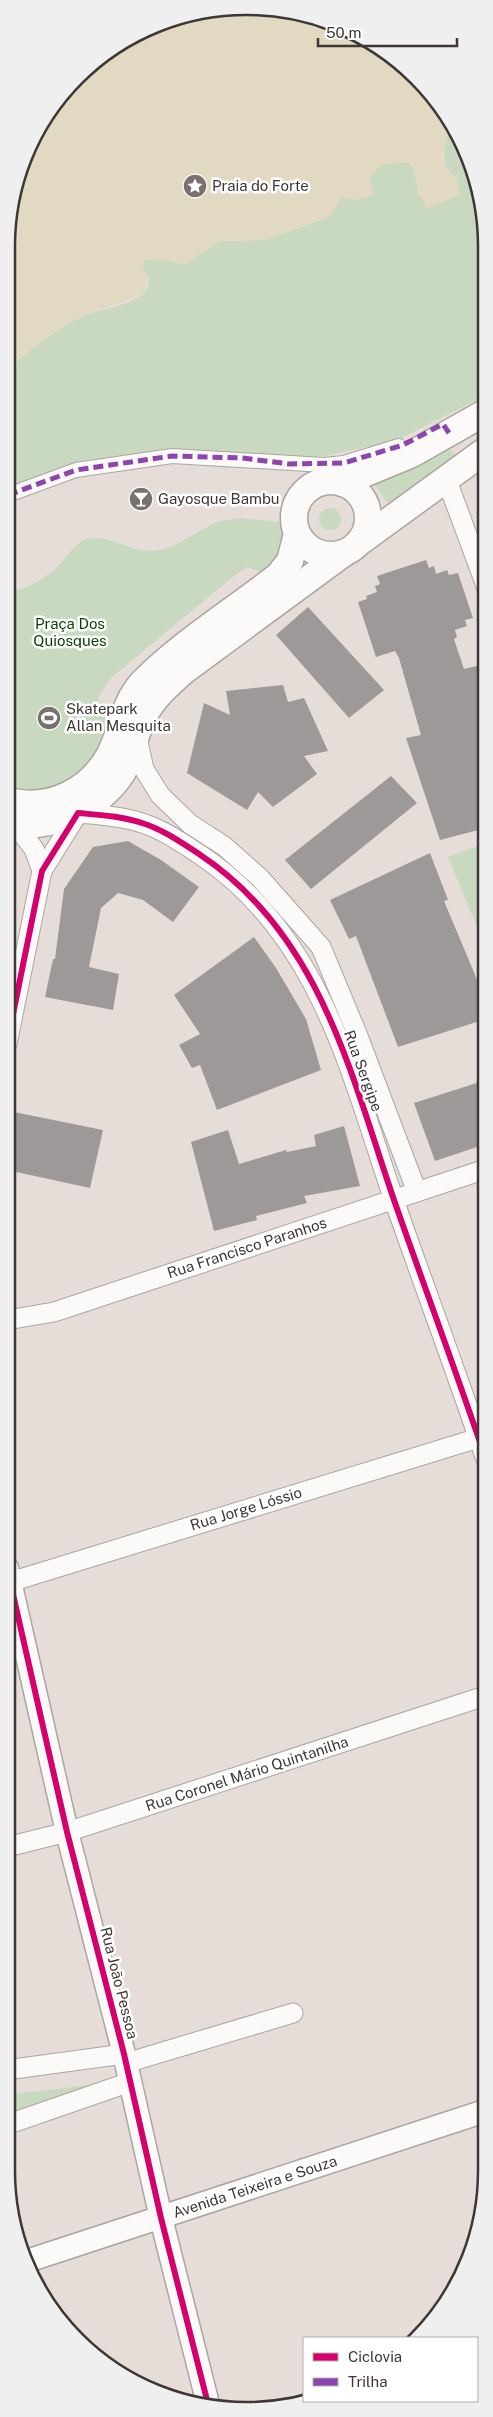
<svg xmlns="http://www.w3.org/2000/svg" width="493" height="2417" font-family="'Public Sans',sans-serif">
	<rect width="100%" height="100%" fill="#e6ddd9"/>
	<g fill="#c8d9c0">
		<path d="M456 133 462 141 486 231V395L394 442 287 463 172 456 95 465 8 495V369C28 351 60 326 84 316 103 308 126 307 143 294 148 289 149 284 149 277L143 270 144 260 157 259 185 264 219 241 265 240 318 221 330 216 342 197 358 200 370 178 382 164 409 162 416 177 418 196 457 179C442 165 442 156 447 137Z"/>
		<path d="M446 447 458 456 388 503 370 478Z"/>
		<circle cx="330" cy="519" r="11"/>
		<path d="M237 518 282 522 284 551 266 574 247 567 235 575 112 677C103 689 95 700 95 716L112 717 95 761 60 789 8 793V591C25 591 47 578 58 566 65 559 71 549 79 543 100 528 128 552 152 551 175 550 191 534 211 525 219 521 228 520 237 518Z"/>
		<path d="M486 843V949L448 857Z"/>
		<path d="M89 2085V2088L6 2116V2095Z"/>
	</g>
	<path fill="#e2d9c3" d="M278 8 353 31 417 77 456 133 447 137 442 156 448 170 457 179 459 195 427 209C417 194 417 178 409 162L382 164 370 178 374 194 358 200 342 197 330 216 318 221 265 240 219 241 185 264 157 259 144 260 143 270 149 277 143 293C124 303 105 307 85 315 62 325 26 352 8 369V215L38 127 100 56 184 15Z"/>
	<g fill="#9e9999">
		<path d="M426 560 429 568 434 566 436 574 447 570 449 575 458 573 473 618 465 620 467 626 455 630 457 637 454 639 464 669 486 664V828L440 840 406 738 421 735 399 658 395 651 376 657 358 602 367 599 366 596 377 592 375 586 380 584 377 576Z"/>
		<path d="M308 607 384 690 349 718 276 635Z"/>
		<path d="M283 685 288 702 304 698 328 751 304 756 317 774 273 807 258 792 247 810 187 773 204 703 230 715 226 691Z"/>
		<path d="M391 776 417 803 311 889 285 860Z"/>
		<path d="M128 841 161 860 199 887 173 922 143 900 118 893 101 908 89 967 119 974 113 1010 45 997 53 959H55L64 889 93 847Z"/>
		<path d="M430 853 448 900 444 901 486 1001V1019L398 1047 356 936 349 939 330 900Z"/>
		<path d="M254 937 276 968 306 1019 321 1070 217 1110 200 1065 192 1068 179 1045 200 1034 174 995Z"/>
		<path d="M486 1080V1144L435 1161 414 1103Z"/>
		<path d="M14 1112 103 1130 90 1188 7 1170V1147Z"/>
		<path d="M344 1126 360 1186 304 1196 307 1203 256 1216 257 1220 214 1231 191 1142 228 1130 239 1164 286 1150 287 1152 316 1146 314 1135Z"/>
	</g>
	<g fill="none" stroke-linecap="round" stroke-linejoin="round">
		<g stroke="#aba5a2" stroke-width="16">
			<path id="pedestrian" d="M8 495 76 470 172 456 324 465 344 463 399 446"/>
		</g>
		<g stroke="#aba5a2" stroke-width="21">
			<g id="minor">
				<path d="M446 478 486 586"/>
				<path d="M137 737 144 769 160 795 190 824 224 846 260 878 321 947 358 1036 417 1192"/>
				<path d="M15 824 34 849 42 871"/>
				<path d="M7 1044 42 871 78 813C99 815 121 816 142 823 162 829 182 843 199 854 320 934 350 1072 394 1200 424 1286 456 1371 485 1457"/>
				<path d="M7 1320 54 1312 486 1169"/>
				<path d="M7 1583 485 1436"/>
				<path d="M7 1847 67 1832 485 1696"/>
				<path d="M126 2063 293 2013"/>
				<path d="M6 2070 124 2054"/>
				<path d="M6 2125 130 2082"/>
			</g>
		</g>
		<g stroke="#aba5a2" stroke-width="25">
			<g id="tertiary">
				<path d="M7 1568 67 1832 124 2054 161 2218 208 2404"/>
				<path d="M24 2262 485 2111"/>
			</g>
		</g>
		<g stroke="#aba5a2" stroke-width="29">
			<g id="secondary">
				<circle cx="331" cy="518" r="37"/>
				<path d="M342 483 412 454 486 412"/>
				<path d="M361 541 486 450"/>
				<path d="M8 801C49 811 90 792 110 754 123 729 123 703 143 682 183 642 233 611 278 576L290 561 297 534"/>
				<path d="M8 822C49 832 99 808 122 773 133 756 134 734 144 716 153 698 170 683 185 670L344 553"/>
			</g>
		</g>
		<use href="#pedestrian" stroke="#fbfaf9" stroke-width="14"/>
		<use href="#minor" stroke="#fbfaf9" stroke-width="19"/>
		<use href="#tertiary" stroke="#fbfaf9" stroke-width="22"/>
		<use href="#secondary" stroke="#fbfaf9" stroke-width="26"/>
		<path stroke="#8e44ad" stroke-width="5" stroke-dasharray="10 5" stroke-linecap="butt" d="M8 495 76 470 172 456 242 458 290 464 344 463 403 445 443 424 449 433"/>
		<g stroke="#fff" stroke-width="9">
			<g id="cycleway">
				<path d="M7 1044 42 871 78 813C99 815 121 816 142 823 162 829 182 843 199 854 320 934 350 1072 394 1200 424 1286 456 1371 485 1457"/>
				<path d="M7 1568 67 1832 124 2054 161 2218 208 2404"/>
			</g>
		</g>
		<use href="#cycleway" stroke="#d6006c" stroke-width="6"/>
	</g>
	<defs>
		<g id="sight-disc" transform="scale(1.25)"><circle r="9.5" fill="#79716e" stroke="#fff"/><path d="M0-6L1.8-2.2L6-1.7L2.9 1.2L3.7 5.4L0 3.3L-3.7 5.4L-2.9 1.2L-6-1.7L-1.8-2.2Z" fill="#fff"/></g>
		<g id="bar-disc" transform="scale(1.25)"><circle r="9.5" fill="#79716e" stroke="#fff"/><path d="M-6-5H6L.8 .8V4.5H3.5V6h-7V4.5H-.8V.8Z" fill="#fff"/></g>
		<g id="stadium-disc" transform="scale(1.25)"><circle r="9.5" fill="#79716e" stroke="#fff"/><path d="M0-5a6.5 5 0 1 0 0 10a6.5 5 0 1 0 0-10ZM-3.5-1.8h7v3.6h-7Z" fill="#fff"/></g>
	</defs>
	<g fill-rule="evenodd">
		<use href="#sight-disc" x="195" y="186"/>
		<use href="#bar-disc" x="141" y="499"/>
		<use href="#stadium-disc" x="49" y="718"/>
	</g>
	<g text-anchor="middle" stroke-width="5" stroke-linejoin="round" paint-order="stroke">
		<g font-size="15" fill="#3e3735" stroke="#fff" text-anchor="start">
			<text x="212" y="191">Praia do Forte</text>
			<text x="158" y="504">Gayosque Bambu</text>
			<text x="66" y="714">Skatepark<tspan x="66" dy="17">Allan Mesquita</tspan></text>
		</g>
		<g font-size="15" fill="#053f04" stroke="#fff">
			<text x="70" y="629">Praça Dos<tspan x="70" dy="17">Quiosques</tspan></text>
		</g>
		<g font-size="15" fill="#3e3735" stroke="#fff">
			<text transform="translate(363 1071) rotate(70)" y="5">Rua Sergipe</text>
			<text transform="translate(247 1248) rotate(-18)" y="5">Rua Francisco Paranhos</text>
			<text transform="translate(246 1509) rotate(-17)" y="5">Rua Jorge Lóssio</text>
			<text transform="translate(247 1774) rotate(-18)" y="5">Rua Coronel Mário Quintanilha</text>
			<text transform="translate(119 1983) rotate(76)" y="5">Rua João Pessoa</text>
			<text transform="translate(255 2187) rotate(-18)" y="5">Avenida Teixeira e Souza</text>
		</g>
	</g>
	<path d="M0 0H493V2417H0ZM246 15H247A231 231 0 0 1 478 246V2171A231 231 0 0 1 247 2402H246A231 231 0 0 1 15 2171V246A231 231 0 0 1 246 15Z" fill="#f0efef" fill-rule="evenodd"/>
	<path fill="none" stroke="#3e3735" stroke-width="2.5" d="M246 15H247A231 231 0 0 1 478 246V2171A231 231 0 0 1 247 2402H246A231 231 0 0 1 15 2171V246A231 231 0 0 1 246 15Z"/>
	<rect x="303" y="2337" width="175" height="65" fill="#ffffff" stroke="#b2afae"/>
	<rect x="313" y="2353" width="25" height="8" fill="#d6006c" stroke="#b2afae"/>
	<text x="348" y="2362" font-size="15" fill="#3e3735">Ciclovia</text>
	<rect x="313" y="2378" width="25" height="8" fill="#8e44ad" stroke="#b2afae"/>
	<text x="348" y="2387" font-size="15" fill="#3e3735">Trilha</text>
	<path d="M318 38v8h139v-8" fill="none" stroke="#3e3735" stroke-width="2.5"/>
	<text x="326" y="38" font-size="15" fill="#3e3735" stroke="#ffffff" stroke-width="4" paint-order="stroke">50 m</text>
</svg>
